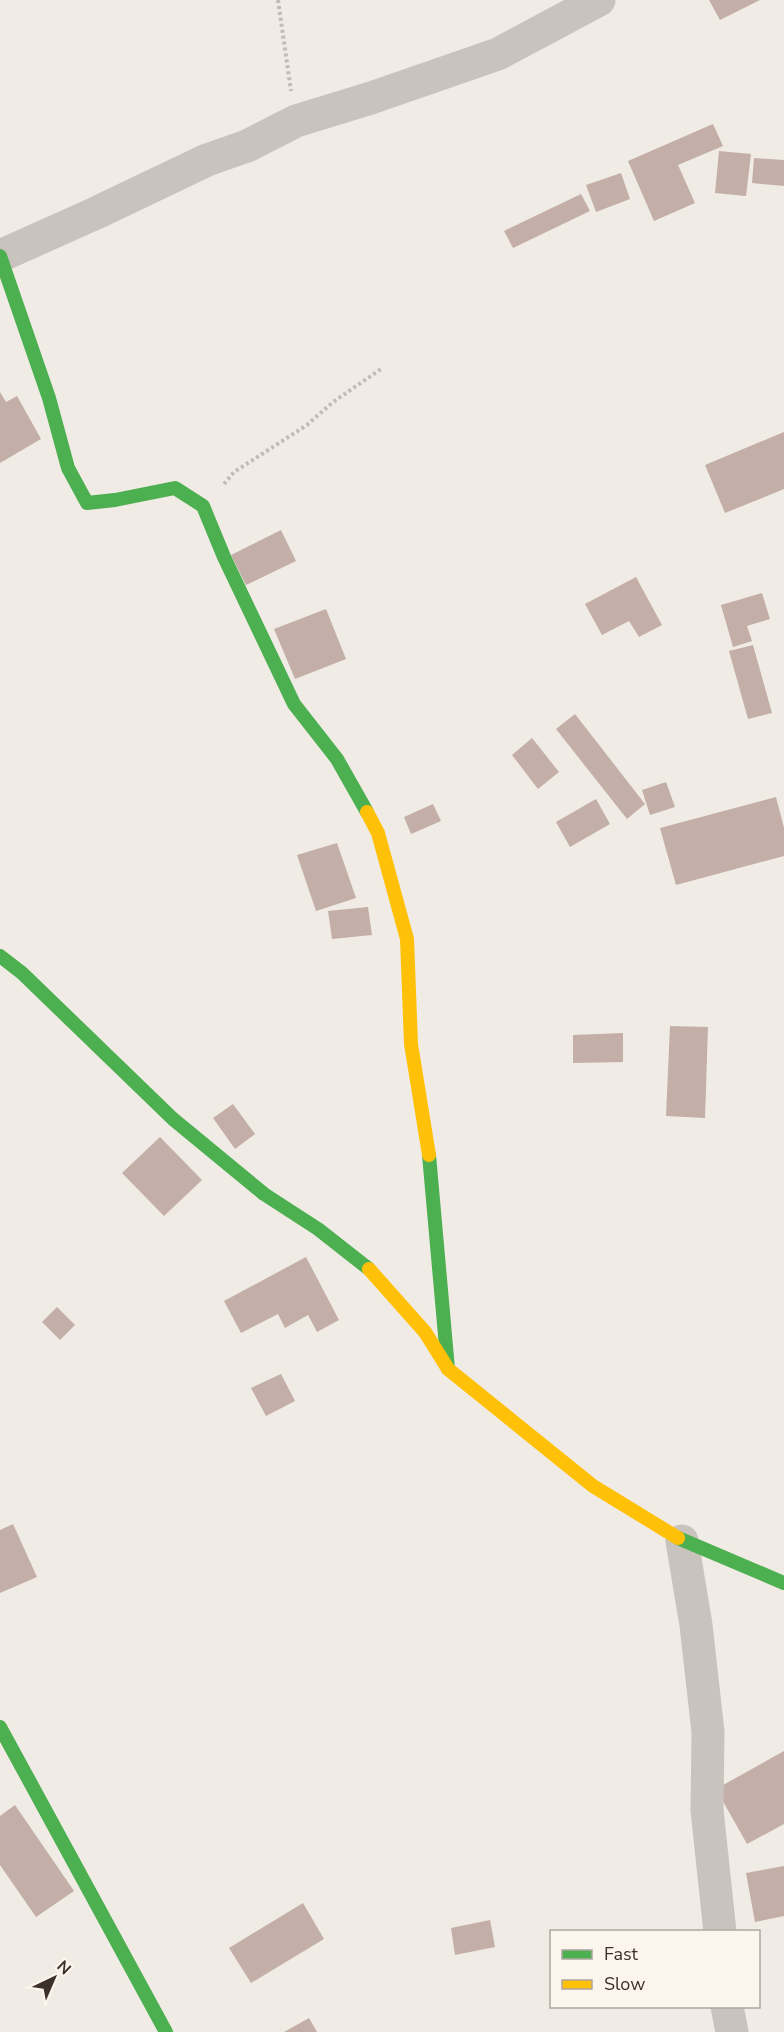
<svg xmlns="http://www.w3.org/2000/svg" width="784" height="2032" font-family="'Nunito Sans',sans-serif">
	<rect width="100%" height="100%" fill="#f0ebe5"/>
	<g fill="#c3afa7">
		<path d="M709 0H760L720 20Z"/>
		<path d="M713 124 723 146 678 165 695 203 654 221 628 161Z"/>
		<path d="M719 151 751 154 746 196 715 193Z"/>
		<path d="M754 158 784 160V186L752 183Z"/>
		<path d="M621 173 630 199 596 212 586 185Z"/>
		<path d="M581 194 590 211 513 248 504 231Z"/>
		<path d="M0 392 6 402 17 396 41 439 0 463Z"/>
		<path d="M784 432V489L725 513 705 465Z"/>
		<path d="M281 530 296 561 246 585 231 555Z"/>
		<path d="M636 577 662 625 639 637 629 621 602 635 585 604Z"/>
		<path d="M762 593 770 619 747 626 752 641 733 647 721 605Z"/>
		<path d="M326 609 346 659 295 679 274 629Z"/>
		<path d="M753 645 772 713 748 719 729 651Z"/>
		<path d="M575 714 645 804 627 819 556 729Z"/>
		<path d="M532 738 559 772 538 789 512 755Z"/>
		<path d="M666 782 675 807 650 815 642 790Z"/>
		<path d="M776 797 784 828V856L676 885 660 828Z"/>
		<path d="M596 799 610 824 570 847 556 822Z"/>
		<path d="M433 804 441 821 411 834 404 817Z"/>
		<path d="M337 843 356 898 316 911 297 855Z"/>
		<path d="M368 907 372 935 332 939 328 911Z"/>
		<path d="M670 1026 708 1027 705 1118 666 1116Z"/>
		<path d="M623 1033V1062L573 1063V1035Z"/>
		<path d="M233 1104 255 1134 235 1149 213 1118Z"/>
		<path d="M160 1137 202 1180 164 1216 122 1173Z"/>
		<path d="M306 1257 339 1320 317 1332 308 1315 285 1328 278 1314 241 1333 224 1301Z"/>
		<path d="M57 1307 75 1325 60 1340 42 1322Z"/>
		<path d="M281 1374 295 1401 266 1416 251 1388Z"/>
		<path d="M13 1524 37 1577 0 1593V1530Z"/>
		<path d="M784 1751V1824L747 1844 716 1789Z"/>
		<path d="M15 1805 74 1891 36 1917 0 1865V1816Z"/>
		<path d="M784 1866V1916L755 1922 746 1873Z"/>
		<path d="M303 1903 324 1939 251 1983 229 1948Z"/>
		<path d="M490 1920 495 1947 455 1955 451 1928Z"/>
		<path d="M309 2018 317 2032H284Z"/>
	</g>
	<g fill="none" stroke-linecap="round" stroke-linejoin="round">
		<g stroke="#c2bbb6" stroke-width="4" stroke-dasharray="3 3" stroke-linecap="butt">
			<path d="M278 0 291 91"/>
			<path d="M224 484 234 472 307 425 333 402 381 369"/>
		</g>
		<g stroke="#c9c3be" stroke-width="33">
			<path d="M0 256 96 213 207 160 247 146 296 121 371 98 498 54 599 0"/>
			<path d="M682 1541 696 1625 708 1732 707 1810 720 1932"/>
			<path d="M727 2006 732 2032"/>
		</g>
		<g stroke="#4caf50" stroke-width="14">
			<path d="M0 256 49 398 68 468 87 503 115 500 175 488 203 506 224 557 294 704 337 759 367 812"/>
			<path d="M0 956 22 973 173 1119 264 1194 318 1229 369 1269"/>
			<path d="M429 1155 448 1369"/>
			<path d="M678 1538 784 1583"/>
			<path d="M0 1727 166 2032"/>
		</g>
		<g stroke="#ffc107" stroke-width="14">
			<path d="M367 812 378 833 407 939 411 1044 429 1155"/>
			<path d="M369 1269 425 1332 448 1369 593 1486 678 1538"/>
		</g>
	</g>
	<rect x="550" y="1930" width="210" height="78" fill="#fbf5ee" stroke="#aea6a0" stroke-width="1.5"/>
	<rect x="562" y="1950" width="30" height="9" fill="#4caf50" stroke="#aea6a0" stroke-width="1.5"/>
	<text x="604" y="1960" font-size="18" fill="#3b302b">Fast</text>
	<rect x="562" y="1980" width="30" height="9" fill="#ffc107" stroke="#aea6a0" stroke-width="1.5"/>
	<text x="604" y="1990" font-size="18" fill="#3b302b">Slow</text>
	<g transform="translate(54 1978) rotate(44)" stroke="#fbf5ee" stroke-width="4.5" paint-order="stroke">
	<path d="M0-4.5L10 22L0 15L-10 22Z" fill="#3b302b"/>
	<text y="-9" font-size="16" font-weight="bold" text-anchor="middle" fill="#3b302b">N</text>
	</g>
</svg>
